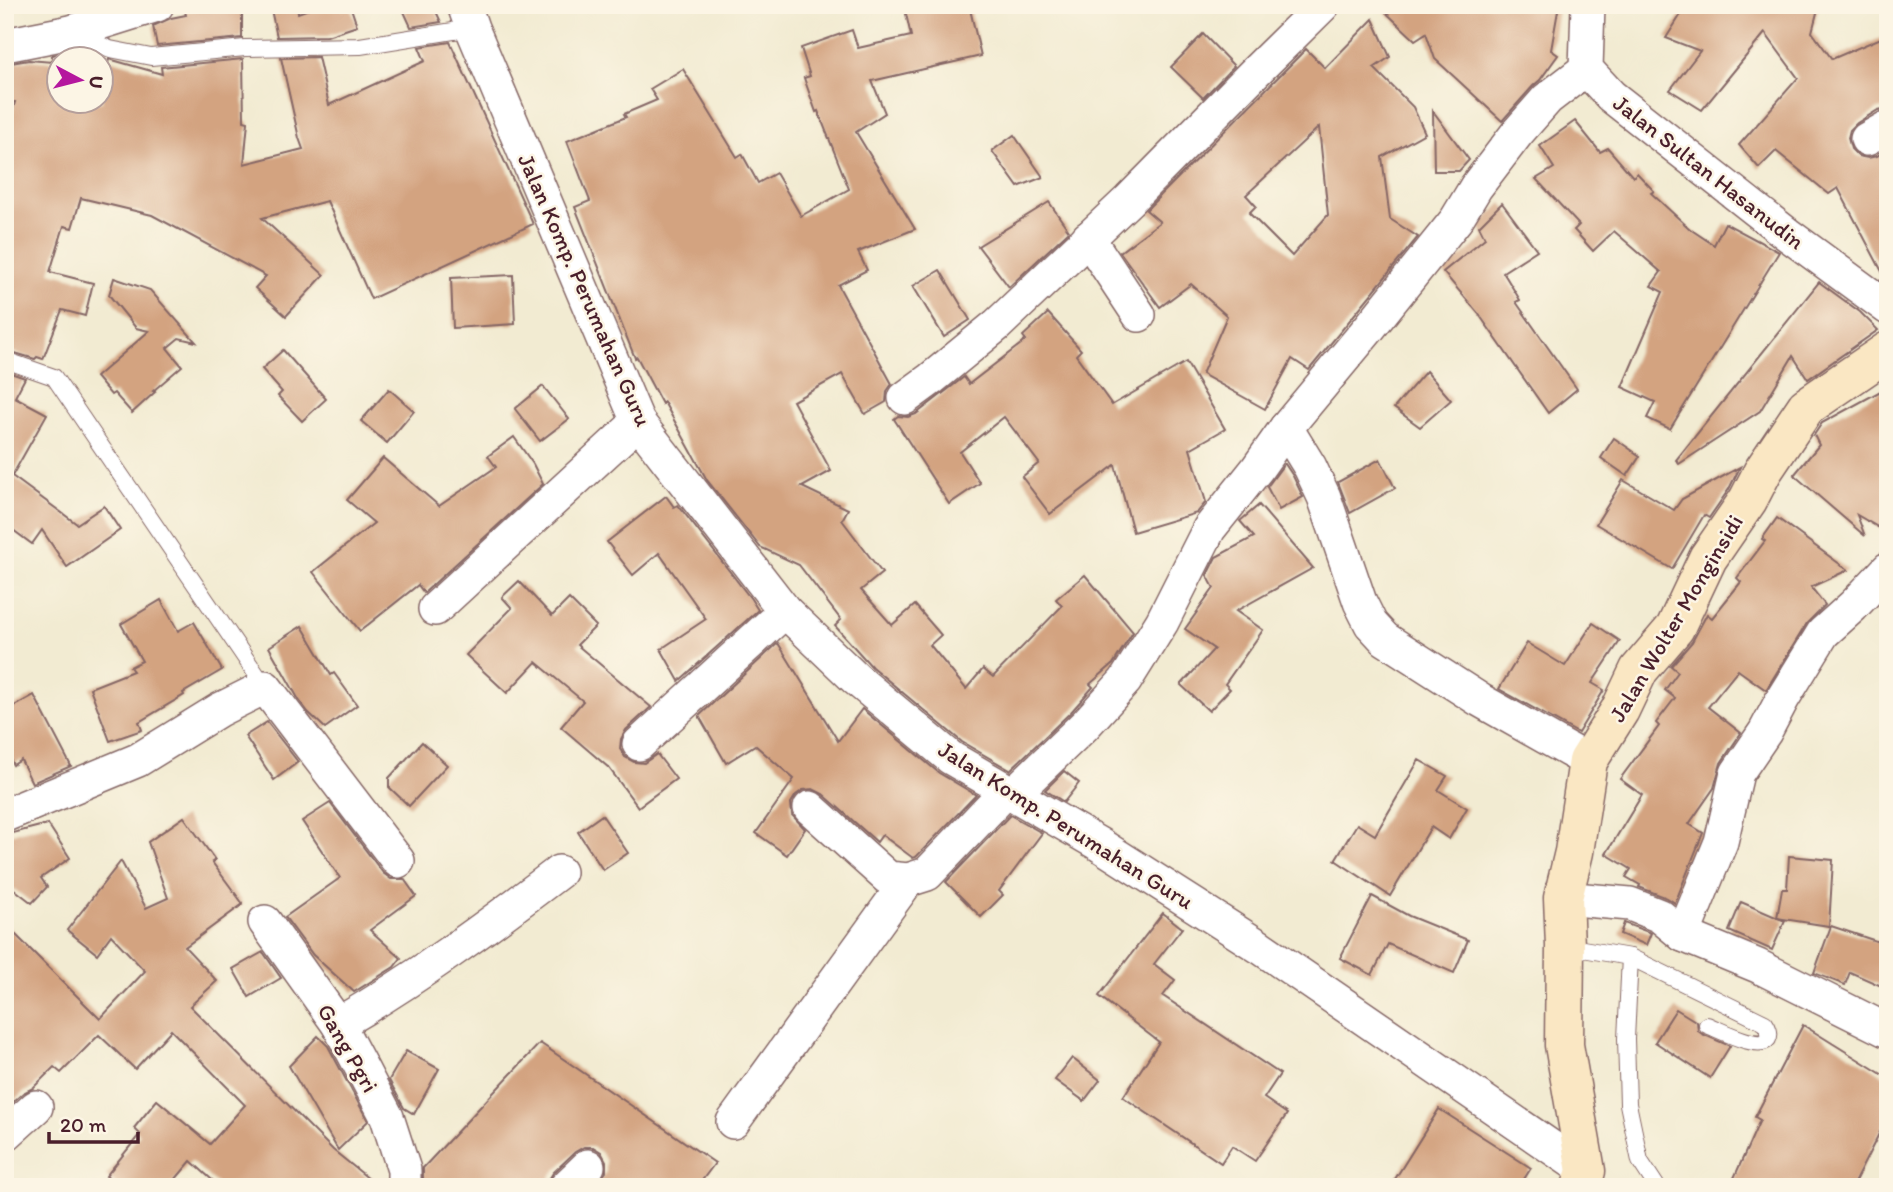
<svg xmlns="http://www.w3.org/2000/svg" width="1893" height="1192" font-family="Itim,sans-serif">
	<rect width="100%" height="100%" fill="#fcf5e5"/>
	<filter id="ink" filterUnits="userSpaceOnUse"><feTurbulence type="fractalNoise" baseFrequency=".0143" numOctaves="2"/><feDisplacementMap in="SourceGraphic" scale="14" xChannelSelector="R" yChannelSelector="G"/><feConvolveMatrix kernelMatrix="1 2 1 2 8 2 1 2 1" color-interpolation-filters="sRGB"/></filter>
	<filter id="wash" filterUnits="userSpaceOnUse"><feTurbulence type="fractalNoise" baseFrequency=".00686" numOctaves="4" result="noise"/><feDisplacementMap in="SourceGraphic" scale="28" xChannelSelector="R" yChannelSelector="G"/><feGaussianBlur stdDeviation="1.57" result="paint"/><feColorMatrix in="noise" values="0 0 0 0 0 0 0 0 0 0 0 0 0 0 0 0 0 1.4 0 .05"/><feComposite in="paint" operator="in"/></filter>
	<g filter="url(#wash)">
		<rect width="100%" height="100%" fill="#f2ebd2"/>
		<g id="blocks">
			<g fill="#d3a380" fill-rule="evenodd">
				<path d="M234 5H242V38L157 46 153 26 171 18 186 15 185 11Z"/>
				<path d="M270 5H296L298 13 320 5H350L357 26 327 36 277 37Z"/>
				<path d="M401 5H433L441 22 411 27Z"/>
				<path d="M904 5H969L981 56 872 81 885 113 856 132 915 229 858 252 867 270 838 285 892 384 887 391 886 402 865 414 842 374 793 401 831 471 802 487 848 509 842 520 882 573 861 590 892 625 915 605 941 635 930 645 966 689 983 669 993 677 1062 606 1056 599 1085 575 1133 632 1113 664 1090 684 1093 687 1071 712 1010 770 962 742 872 667 835 626 841 620 799 565 760 547 707 480 664 402 662 404 637 357 635 358 575 207 590 201 567 141 626 117 624 114 657 100 650 89 683 69 737 157 742 154 758 183 776 173 801 216 849 189 818 111 816 112 804 78 810 76 801 48 852 30 858 48 911 36Z"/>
				<path d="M1378 5H1559L1551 50 1558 55 1540 80 1533 86 1502 121 1435 59 1426 33 1415 40Z"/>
				<path d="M1687 5H1819L1812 32 1832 59 1888 35V108L1878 110 1857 123 1850 130 1848 138 1851 149 1858 156 1868 158 1877 156 1888 149V283L1838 188 1829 194 1776 151 1759 168 1739 145 1798 78 1765 33 1702 110 1670 90 1700 51 1666 38Z"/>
				<path d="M1373 19 1390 57 1374 68 1413 107 1425 133 1382 157 1390 219 1418 237 1309 370 1292 359 1265 409 1202 374 1227 316 1191 284 1160 307 1120 252 1160 222 1146 210 1306 49 1325 68ZM1319 127 1328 215 1292 256 1249 213 1256 206 1246 195Z"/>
				<path d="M1203 34 1234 66 1203 98 1171 67Z"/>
				<path d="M450 42 533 224 371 299 327 201 262 218 324 275 286 316 255 288 266 276 152 215 81 198 72 228 64 226 50 272 93 283 85 316 62 310 43 359 37 357 35 359 5 350V139L15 102H5V64L29 60 52 62V55L60 54 81 60H60V102H102V65L107 67 109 59 162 74 161 67 243 59 244 121 248 122 244 164 303 149 299 138 281 58 318 57 329 105 425 61 419 47Z"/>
				<path d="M1433 111 1469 160 1459 171H1434Z"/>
				<path d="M1575 121 1600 152 1608 148 1633 177 1637 173 1654 191 1651 193 1690 229 1714 245 1725 223 1779 252 1670 429 1647 418 1655 402 1622 387 1663 292 1651 286 1661 272 1614 231 1593 251 1574 230 1579 225 1536 179 1554 168 1540 146Z"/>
				<path d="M1014 135 1043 177 1018 187 992 151Z"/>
				<path d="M1049 202 1069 231 1009 287 978 246Z"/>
				<path d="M1502 203 1537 250 1503 272 1520 300 1516 302 1577 389 1548 413 1478 313 1443 272 1485 238 1479 226Z"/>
				<path d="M940 270 970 320 944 337 913 286Z"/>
				<path d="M513 275 515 324 453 328 451 278Z"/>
				<path d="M114 278 150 290 196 342 179 338 167 348 182 366 153 391 155 392 132 413 114 393 111 395 96 377 149 331 136 328 109 295Z"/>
				<path d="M1819 282 1860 312 1878 330 1808 379 1793 356 1760 411 1679 464 1676 460Z"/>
				<path d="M1048 313 1081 350 1076 355 1112 405 1186 362 1225 429 1190 449 1206 502 1197 513 1133 532 1115 465 1050 514 1022 477 1039 463 1004 417 960 452 980 483 949 504 894 419 898 416 908 417 916 414 964 377 969 384 1026 340 1023 336Z"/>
				<path d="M283 350 326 399 302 421 278 396 282 392 262 369Z"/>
				<path d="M5 371 25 378 15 397 47 414 12 476 77 524 104 506 120 530 67 567 42 530 32 544 5 524Z"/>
				<path d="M1426 371 1451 400 1420 427 1394 408Z"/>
				<path d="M543 386 569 419 540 441 515 409Z"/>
				<path d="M1888 387V533L1857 515 1865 536 1794 475 1819 445 1814 435 1822 423Z"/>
				<path d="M389 389 414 411 387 443 361 421Z"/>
				<path d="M514 437 533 464 543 484 424 593 418 585 360 631 313 572 374 523 347 500 383 458 439 506 496 467 488 456Z"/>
				<path d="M1614 438 1640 456 1627 476 1601 458Z"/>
				<path d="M1380 459 1395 488 1350 513 1338 482Z"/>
				<path d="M1284 464H1285L1293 476 1303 497 1279 510 1267 487Z"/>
				<path d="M1740 467 1729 489 1709 518 1704 515 1672 569 1596 524 1623 480 1674 510 1682 499Z"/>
				<path d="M666 496 674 507 678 505 751 599 758 610 679 681 661 649 706 619 659 553 633 575 607 542Z"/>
				<path d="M1259 505 1313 568 1236 611 1263 630 1225 684 1230 689 1209 711 1181 685 1214 649 1185 629 1214 588 1207 575 1216 557 1254 537 1240 521Z"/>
				<path d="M1777 518 1848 570 1811 587 1825 605 1807 623 1766 690 1738 670 1708 707 1741 733 1721 763 1714 788 1689 824 1703 833 1675 903 1667 898 1639 887 1640 885 1626 877 1631 869 1606 854 1642 795 1620 779 1659 726 1656 723 1675 698 1665 690 1678 672 1671 666 1692 642 1707 614 1712 618 1741 582 1737 578 1765 541 1762 539Z"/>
				<path d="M519 581 552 616 569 599 596 626 577 645 651 707 626 730 621 739 620 749 625 757 634 762 644 763 657 754 676 779 638 807 609 768 561 727 583 701 536 662 507 693 466 655 512 608 502 597Z"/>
				<path d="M161 600 178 631 194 622 222 670 183 693 184 695 139 722 142 730 110 741 90 688 133 671 130 667 142 661 121 624Z"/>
				<path d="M1593 623 1620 641 1592 683 1604 690 1578 733 1499 689 1527 643 1565 666Z"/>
				<path d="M302 626 331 675 334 673 357 705 325 728 308 712 299 700 269 647Z"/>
				<path d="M778 643 838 741 862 709 939 773 976 795 916 857 913 858 882 835 877 842 823 794 813 789 803 790 796 795 791 803 792 815 805 829 787 855 756 833 794 779 755 745 726 763 699 716Z"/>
				<path d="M34 695 71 766 32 783 21 760 13 765 5 749V711Z"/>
				<path d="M267 722 298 762 274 780 245 736Z"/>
				<path d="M422 742 447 765 409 806 389 787V778Z"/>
				<path d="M1419 760 1447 776 1438 790 1467 808 1449 839 1431 827 1390 896 1335 860 1357 824 1375 835Z"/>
				<path d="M1064 771 1079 783 1064 802 1045 790Z"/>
				<path d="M330 803 383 873 391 879H404L416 896 370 930 401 958 394 967 354 992 313 955 285 917 340 878 302 821Z"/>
				<path d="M602 815 628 853 603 870 578 832Z"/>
				<path d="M1010 815 1042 833 999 891 1003 895 981 917 946 882Z"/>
				<path d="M184 817 215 860 212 862 243 904 185 947 217 981 190 1006 333 1150 379 1187H220L191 1161 169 1187H120L106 1176 140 1134 134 1128 157 1100 210 1144 245 1105 171 1030 135 1069 99 1035 61 1073 54 1067 33 1088 23 1093 5 1109V924L100 1019 145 971 111 935 97 954 67 930 121 861 146 908 168 898 148 842Z"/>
				<path d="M48 824 70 858 41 878 47 887 32 903 5 882V835Z"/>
				<path d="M1789 856 1833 860 1829 926 1777 918 1782 889H1787Z"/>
				<path d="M1372 896 1409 916 1468 940 1454 973 1388 944 1372 975 1340 958Z"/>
				<path d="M1741 902 1785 921 1772 950 1729 931Z"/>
				<path d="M1163 913 1182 928 1154 964 1175 980 1163 996 1280 1074 1264 1098 1287 1114 1255 1161 1232 1146 1221 1163 1123 1097 1159 1042 1099 996Z"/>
				<path d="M1624 923 1651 933 1646 945 1620 934Z"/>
				<path d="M1831 926 1888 945V989L1850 972 1845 985 1814 973Z"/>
				<path d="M263 952 281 978 249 997 233 969Z"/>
				<path d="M1676 1009 1697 1022 1698 1031 1702 1034 1730 1046 1710 1078 1655 1042Z"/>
				<path d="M1803 1025 1888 1078V1116L1852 1187H1730L1760 1120 1755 1117Z"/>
				<path d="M318 1036 328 1046 368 1121 338 1150 289 1066Z"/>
				<path d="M540 1043 715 1163 697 1187H594L606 1172V1161L601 1152 593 1147H584L575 1152 553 1173 548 1181 547 1187H423V1168Z"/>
				<path d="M406 1051 439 1069 414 1114 404 1108 389 1080Z"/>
				<path d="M1072 1058 1100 1080 1084 1101 1055 1080Z"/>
				<path d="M1439 1109 1531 1168 1519 1187H1390Z"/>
			</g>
		</g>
	</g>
	<g filter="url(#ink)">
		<use href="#blocks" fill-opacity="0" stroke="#856665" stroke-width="2"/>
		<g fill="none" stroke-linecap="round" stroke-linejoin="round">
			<g stroke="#856665" stroke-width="18">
				<g id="service">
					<path d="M75 34 110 49 151 57 245 48 360 46 472 28"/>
					<path d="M5 360 54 377 265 687"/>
					<path d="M1565 946 1630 957 1765 1023C1768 1027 1771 1034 1768 1039 1759 1051 1718 1029 1707 1025"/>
					<path d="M1630 957 1626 1039 1628 1104 1640 1161 1657 1187"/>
				</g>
			</g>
			<g stroke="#856665" stroke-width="36">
				<g id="minor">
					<path d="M464 5 472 28 638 422 785 611 856 679 951 758 1097 843 1260 947 1586 1171"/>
					<path d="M1588 5 1586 69 1611 96 1787 234 1888 308"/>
					<path d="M5 45 71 32 157 5"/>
					<path d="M1867 139 1888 127"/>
					<path d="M1088 238 1139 315"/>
					<path d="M905 398 931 379 997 325 1129 200 1256 71 1323 5"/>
					<path d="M1286 428 1310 467 1324 497 1360 602 1371 624 1385 639 1480 700 1588 761"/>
					<path d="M435 609 638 422"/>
					<path d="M639 744 785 611"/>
					<path d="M1013 794 1085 725 1125 681 1162 622 1209 529 1257 469 1286 428 1370 327 1456 220 1476 187 1518 132 1547 99 1586 69"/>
					<path d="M810 808 888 878 908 880 927 874 1007 790"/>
					<path d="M5 815 138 760 219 710 265 687 398 861"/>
					<path d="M1563 898 1630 904 1660 916 1683 935 1758 966 1888 1031"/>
					<path d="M265 922 338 1024 362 1069 387 1117 404 1170V1187"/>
					<path d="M1683 935 1721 842 1737 773 1765 732 1783 698 1823 633 1853 606 1888 569"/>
					<path d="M338 1024C416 979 488 926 559 872"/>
					<path d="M733 1122 908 880"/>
					<path d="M5 1135 36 1107"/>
					<path d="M566 1187 588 1166"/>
				</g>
			</g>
			<g stroke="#856665" stroke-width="41">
				<path id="secondary" d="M1581 1187 1586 1171 1564 1045 1565 946 1563 898 1574 852 1588 761 1620 710 1639 670 1675 628 1708 558 1748 500 1763 471 1806 407 1888 351"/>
			</g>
			<use href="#service" stroke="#fff" stroke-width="16"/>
			<use href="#minor" stroke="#fff" stroke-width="33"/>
			<use href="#secondary" stroke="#fae7c3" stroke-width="38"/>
		</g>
	</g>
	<g text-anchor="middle" stroke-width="5" stroke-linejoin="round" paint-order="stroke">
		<g font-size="23" fill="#4a1f2b" stroke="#fcf5e5">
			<text transform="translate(1709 172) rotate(38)" y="8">Jalan Sultan Hasanudin</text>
			<text transform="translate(585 290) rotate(66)" y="8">Jalan Komp. Perumahan Guru</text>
			<text transform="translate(1676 618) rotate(-59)" y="8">Jalan Wolter Monginsidi</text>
			<text transform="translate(1066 825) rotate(32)" y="8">Jalan Komp. Perumahan Guru</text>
			<text transform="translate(348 1048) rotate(60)" y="8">Gang Pgri</text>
		</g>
	</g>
	<rect width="1893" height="1192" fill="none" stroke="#fcf5e5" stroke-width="28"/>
	<g transform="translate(80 80) rotate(97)"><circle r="33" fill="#fcf5e5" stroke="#b59f9b" stroke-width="2"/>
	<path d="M0-5L12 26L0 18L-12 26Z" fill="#b5179e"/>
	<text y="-10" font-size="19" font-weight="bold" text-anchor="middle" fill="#4a1f2b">U</text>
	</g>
	<path d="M49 1132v10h89v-10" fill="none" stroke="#4a1f2b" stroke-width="3.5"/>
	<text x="60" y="1132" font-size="21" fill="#4a1f2b" stroke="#fcf5e5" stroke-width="5" paint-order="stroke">20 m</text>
</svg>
